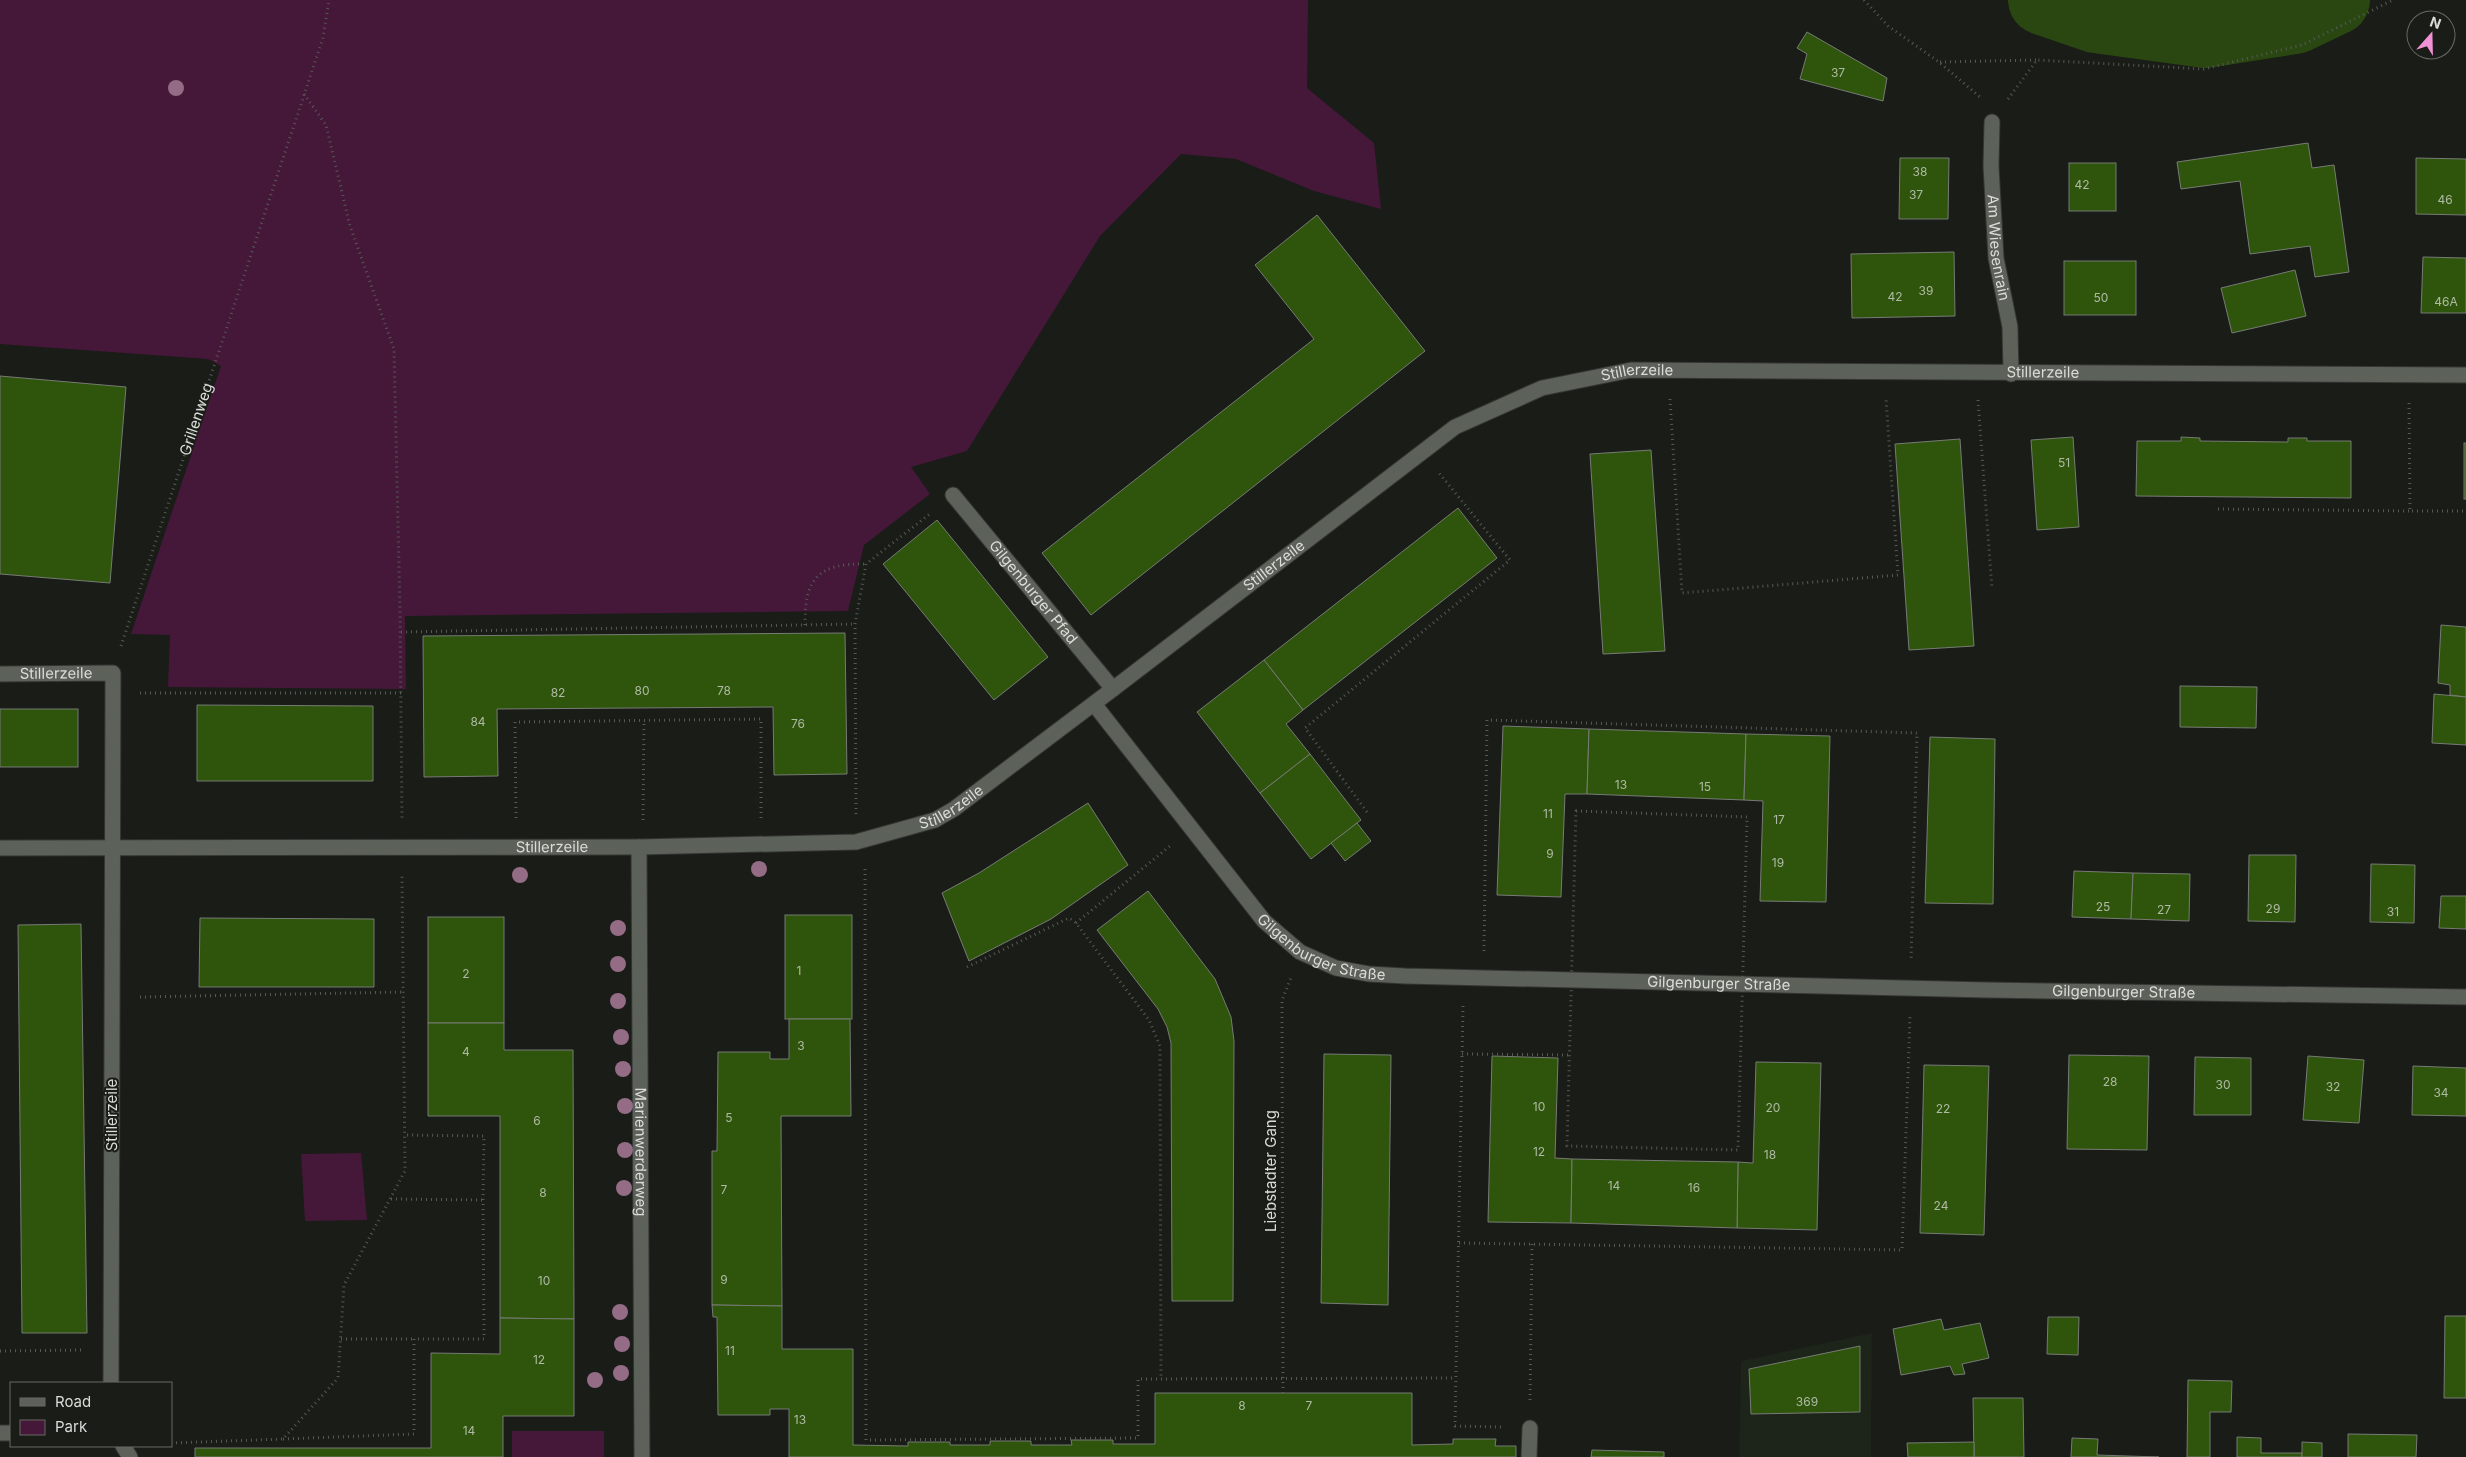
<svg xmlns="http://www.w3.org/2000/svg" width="2466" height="1457" font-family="Inter,sans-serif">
	<rect width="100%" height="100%" fill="#191c17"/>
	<path fill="#1d2419" d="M1872 1333 1871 1457H1739L1741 1361Z"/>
	<g fill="#451839">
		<path d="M0 0H1308L1307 88 1374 143 1381 209 1314 191 1236 159 1181 154 1100 236 967 451 911 467 930 494 864 545 848 611 405 616 406 689 168 687 170 635 131 634 221 366 208 359 0 344Z"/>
		<path d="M361 1153 367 1220 305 1221 301 1154Z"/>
		<rect x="512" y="1431" width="92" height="26"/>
	</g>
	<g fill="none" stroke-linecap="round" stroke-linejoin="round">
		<path stroke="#2a4712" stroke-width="70" d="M2043 0 2096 18 2206 33 2295 19 2335 0"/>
	</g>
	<g fill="#2f550c" stroke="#777b75">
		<path d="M1807 32 1887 78 1883 101 1800 79 1807 54 1797 48Z"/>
		<path d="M2308 143 2312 168 2334 165 2349 272 2315 277 2310 246 2250 254 2240 181 2181 189 2177 162Z"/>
		<path d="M1900 158H1949L1948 219H1899Z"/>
		<path d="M2416 158 2466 159V215L2416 214Z"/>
		<rect x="2069" y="163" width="47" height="48"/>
		<path d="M1317 215 1425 351 1091 615 1042 553 1314 339 1255 265Z"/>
		<path d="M1954 252 1955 316 1852 318 1851 254Z"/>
		<path d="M2423 257 2466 258V313H2421Z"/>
		<rect x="2064" y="261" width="72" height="54"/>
		<path d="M2295 270 2306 316 2232 333 2221 288Z"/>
		<path d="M0 376 126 387 110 583 0 574Z"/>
		<path d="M2073 437 2079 527 2037 530 2031 440Z"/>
		<path d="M2181 437 2200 438V441L2288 442V438H2307V441H2351V498L2136 496 2137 441H2181Z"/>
		<path d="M1960 439 1974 646 1909 650 1895 444Z"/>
		<rect x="2464" y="443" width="2" height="56"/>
		<path d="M1651 450 1665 651 1603 654 1590 454Z"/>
		<path d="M1458 508 1497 558 1303 710 1264 660Z"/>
		<path d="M937 520 1048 657 994 700 883 564Z"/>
		<path d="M2441 625 2466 627V697L2450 695V685L2438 683Z"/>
		<path d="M845 633 847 774 774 775 773 707 497 709 498 776 424 777 423 636Z"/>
		<path d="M1264 660 1303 710 1286 724 1310 754 1260 793 1197 712Z"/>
		<path d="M2180 686 2257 687 2256 728 2180 727Z"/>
		<path d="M2434 694 2466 697V745L2432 743Z"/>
		<path d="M197 705 373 706V781H197Z"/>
		<rect x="0" y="709" width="78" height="58"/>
		<path d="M1503 726 1589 729 1587 794H1565L1561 897 1497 895Z"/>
		<path d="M1589 729 1746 734 1744 800 1587 794Z"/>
		<path d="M1746 734 1830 736 1826 902 1760 901 1763 801 1744 800Z"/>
		<path d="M1930 737 1995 739 1993 904 1925 903Z"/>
		<path d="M1310 754 1361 820 1311 859 1260 793Z"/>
		<path d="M1088 803 1128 865 1051 919 969 961 942 893 979 873Z"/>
		<path d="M1357 823 1371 841 1345 861 1331 843Z"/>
		<path d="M2249 855H2296L2295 922 2248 921Z"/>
		<path d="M2371 864 2415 865 2414 923 2370 922Z"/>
		<path d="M2074 871 2133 873 2131 919 2072 917Z"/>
		<path d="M2133 873 2190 874 2189 921 2131 919Z"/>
		<path d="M1148 891 1215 979 1231 1017 1234 1041 1233 1301H1172L1171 1043 1167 1027 1158 1009 1097 930Z"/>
		<path d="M2441 896H2466V929L2439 928Z"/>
		<rect x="785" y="915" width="67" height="104"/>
		<rect x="428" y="917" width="76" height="106"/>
		<path d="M200 918 374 919V987H199Z"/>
		<path d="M81 924 87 1333H22L18 925Z"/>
		<path d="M789 1019H850L851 1116H781L782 1306 712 1305V1151H717L718 1052H770V1059H789Z"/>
		<path d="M428 1023H504V1050H573L574 1319 500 1318V1116H428Z"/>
		<path d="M1324 1054 1391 1055 1388 1305 1321 1303Z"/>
		<path d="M2069 1055 2149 1056 2147 1150 2067 1149Z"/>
		<path d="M1492 1056 1558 1058 1555 1158 1572 1159 1571 1223 1488 1222Z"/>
		<path d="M2308 1056 2364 1060 2359 1123 2303 1120Z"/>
		<path d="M2195 1057 2251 1058V1115H2194Z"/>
		<path d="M1756 1062 1821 1063 1817 1230 1737 1228 1738 1162 1753 1163Z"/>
		<path d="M1924 1065 1989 1066 1984 1235 1920 1233Z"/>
		<path d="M2413 1066 2466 1068V1116L2412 1115Z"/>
		<path d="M1572 1159 1738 1162 1737 1228 1571 1223Z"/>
		<path d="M712 1305 782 1306V1349H853V1445L908 1446V1442H950V1445H990V1441H1031V1445H1072L1071 1440H1113V1444H1155V1393H1412V1445L1453 1444V1439H1496L1495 1446H1516V1457H789V1409H770V1415H718L717 1317H713Z"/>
		<path d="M2445 1316H2466V1398H2444Z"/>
		<path d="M2048 1317H2079L2078 1355 2047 1354Z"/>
		<path d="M500 1318 574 1319V1416H503V1457H195V1448H431V1353L500 1354Z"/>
		<path d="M1941 1319 1944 1330 1980 1323 1989 1358 1962 1364 1965 1374 1954 1375 1950 1366 1901 1375 1893 1329Z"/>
		<path d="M1860 1346V1412L1751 1414 1749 1369Z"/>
		<path d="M2188 1380 2232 1381 2231 1412H2210V1457H2187Z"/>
		<path d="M1973 1398H2023L2024 1457H1974Z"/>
		<path d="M2348 1434 2417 1435 2416 1457H2348Z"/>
		<path d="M2237 1437 2261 1438V1453H2302V1457H2237Z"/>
		<path d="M2072 1438 2098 1439 2097 1455 2159 1457H2071Z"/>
		<path d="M1974 1442V1457H1908L1907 1443Z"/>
		<path d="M2302 1442 2322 1443V1457H2302Z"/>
		<path d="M1592 1450 1664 1452V1457H1591Z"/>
	</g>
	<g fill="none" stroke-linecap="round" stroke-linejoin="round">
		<g stroke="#343633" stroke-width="17">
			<g id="lane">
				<path id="s2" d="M1992 122 1991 166 1996 258 2010 327 2011 374"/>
				<path id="s3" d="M953 495 1113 689"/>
				<path id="s4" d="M0 674 113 673 111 1383"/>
				<path d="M0 1433H11"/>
				<path d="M123 1446 130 1457"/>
				<path d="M1529 1457 1530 1428"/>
			</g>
		</g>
		<g stroke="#343633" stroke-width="17">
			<g id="street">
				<path id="s5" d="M1094 704 1264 921 1300 952 1336 968 1369 974 1405 976 1987 990 2466 997"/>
				<path id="s6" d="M639 847 642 1457"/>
				<path id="s7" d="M0 848 639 847 856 842 935 820 954 809 1113 689 1455 427 1542 388 1631 370 2466 375"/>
			</g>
		</g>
		<g stroke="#575955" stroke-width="3" stroke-dasharray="1 4" stroke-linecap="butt">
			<path d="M1864 0 1888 26 1939 62 1980 97"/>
			<path d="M1940 62 2036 60"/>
			<path d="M304 94 326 125 350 226 394 349 400 610 402 820"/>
			<path d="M2008 99 2037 60 2204 69 2302 45 2393 0"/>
			<path d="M1670 399 1682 593 1898 575 1886 398"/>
			<path d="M1978 400 1992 589"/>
			<path d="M2409 403 2410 511H2466"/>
			<path d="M2218 509 2410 511"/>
			<path d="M805 625C804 578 819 563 866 564"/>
			<path d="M401 632 855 624"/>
			<path id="s1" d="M121 646 323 38 329 0"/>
			<path d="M140 693H402"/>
			<path d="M1576 811 1747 817 1738 1150 1567 1146Z"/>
			<path d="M1367 812 1305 728 1510 560 1439 473"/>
			<path d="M856 814 855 624 866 564 931 513"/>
			<path d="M516 818 515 722 761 719V818"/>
			<path d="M643 820 644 720"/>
			<path d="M865 869 866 1440 1138 1438V1379L1456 1378"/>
			<path d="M1076 923 1170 846"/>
			<path d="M1484 951 1487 720 1917 733 1911 960"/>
			<path d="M967 967 1069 918 1076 923 1149 1020 1160 1046 1161 1379"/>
			<path d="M140 997 404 992"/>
			<path d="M1463 1006 1455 1426 1501 1427"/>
			<path d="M1462 1054 1569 1055"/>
			<path d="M391 1199 483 1200"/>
			<path d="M1459 1243 1902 1250 1910 1016"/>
			<path d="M341 1339H414"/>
			<path d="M0 1351 84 1350"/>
			<path d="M1283 1393 1282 1000 1291 978"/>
			<path d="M1530 1400 1532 1243"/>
			<path d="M283 1439 414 1434V1339H484L483 1200 484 1136 405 1135"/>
			<path d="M171 1443 283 1439 338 1378 344 1285 405 1171 402 874"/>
		</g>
		<use href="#lane" stroke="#5c615a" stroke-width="15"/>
		<use href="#street" stroke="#5c615a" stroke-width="15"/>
	</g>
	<g fill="#946c86">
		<circle cx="176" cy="88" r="8"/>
		<circle cx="759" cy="869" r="8"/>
		<circle cx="520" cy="875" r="8"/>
		<circle cx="618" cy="928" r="8"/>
		<circle cx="618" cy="964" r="8"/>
		<circle cx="618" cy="1001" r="8"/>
		<circle cx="621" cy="1037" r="8"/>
		<circle cx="623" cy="1069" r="8"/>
		<circle cx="625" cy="1106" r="8"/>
		<circle cx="625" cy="1150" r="8"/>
		<circle cx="624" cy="1188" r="8"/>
		<circle cx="620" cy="1312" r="8"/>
		<circle cx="622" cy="1344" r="8"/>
		<circle cx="621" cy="1373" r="8"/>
		<circle cx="595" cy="1380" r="8"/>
	</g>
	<g text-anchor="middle" stroke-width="4" stroke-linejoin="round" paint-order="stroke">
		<g font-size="12" fill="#afbaa5">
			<text x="1838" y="77">37</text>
			<text x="1920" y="176">38</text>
			<text x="2082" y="189">42</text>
			<text x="1916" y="199">37</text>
			<text x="2445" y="204">46</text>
			<text x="1926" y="295">39</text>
			<text x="1895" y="301">42</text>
			<text x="2101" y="302">50</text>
			<text x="2446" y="306">46A</text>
			<text x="2064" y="467">51</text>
			<text x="642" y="695">80</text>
			<text x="724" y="695">78</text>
			<text x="558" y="697">82</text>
			<text x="478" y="726">84</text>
			<text x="798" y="728">76</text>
			<text x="1621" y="789">13</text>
			<text x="1705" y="791">15</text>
			<text x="1548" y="818">11</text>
			<text x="1779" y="824">17</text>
			<text x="1550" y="858">9</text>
			<text x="1778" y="867">19</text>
			<text x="2103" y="911">25</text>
			<text x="2273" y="913">29</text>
			<text x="2164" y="914">27</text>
			<text x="2393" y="916">31</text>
			<text x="799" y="975">1</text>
			<text x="466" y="978">2</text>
			<text x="801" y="1050">3</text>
			<text x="466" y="1056">4</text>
			<text x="2110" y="1086">28</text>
			<text x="2223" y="1089">30</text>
			<text x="2333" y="1091">32</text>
			<text x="2441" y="1097">34</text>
			<text x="1539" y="1111">10</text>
			<text x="1773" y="1112">20</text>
			<text x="1943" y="1113">22</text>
			<text x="729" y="1122">5</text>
			<text x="537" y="1125">6</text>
			<text x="1539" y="1156">12</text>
			<text x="1770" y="1159">18</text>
			<text x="1614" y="1190">14</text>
			<text x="1694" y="1192">16</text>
			<text x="724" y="1194">7</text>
			<text x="543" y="1197">8</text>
			<text x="1941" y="1210">24</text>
			<text x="724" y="1284">9</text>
			<text x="544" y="1285">10</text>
			<text x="730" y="1355">11</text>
			<text x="539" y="1364">12</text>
			<text x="1807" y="1406">369</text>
			<text x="1242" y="1410">8</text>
			<text x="1309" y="1410">7</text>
			<text x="800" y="1424">13</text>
			<text x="469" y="1435">14</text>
		</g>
		<g font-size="15" fill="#dadcd8" stroke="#191c17">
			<text dy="5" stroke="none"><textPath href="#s2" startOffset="126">Am Wiesenrain</textPath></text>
			<text dy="5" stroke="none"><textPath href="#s7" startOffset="1782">Stillerzeile</textPath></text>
			<text dy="5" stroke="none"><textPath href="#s7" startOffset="2188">Stillerzeile</textPath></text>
			<text dy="5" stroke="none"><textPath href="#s1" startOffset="239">Grillenweg</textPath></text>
			<text dy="5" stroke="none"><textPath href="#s7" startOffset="1362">Stillerzeile</textPath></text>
			<text dy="5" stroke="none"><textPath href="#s3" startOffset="126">Gilgenburger Pfad</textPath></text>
			<text dy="5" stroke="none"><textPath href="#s4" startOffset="56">Stillerzeile</textPath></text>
			<text dy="5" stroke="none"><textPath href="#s7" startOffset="958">Stillerzeile</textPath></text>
			<text dy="5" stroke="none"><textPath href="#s7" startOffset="552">Stillerzeile</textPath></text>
			<text dy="5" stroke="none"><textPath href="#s5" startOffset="341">Gilgenburger Straße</textPath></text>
			<text dy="5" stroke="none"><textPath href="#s5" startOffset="746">Gilgenburger Straße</textPath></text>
			<text dy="5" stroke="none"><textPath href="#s5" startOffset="1151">Gilgenburger Straße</textPath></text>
			<text transform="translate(112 1115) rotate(-90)" y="5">Stillerzeile</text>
			<text dy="5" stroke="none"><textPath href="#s6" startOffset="305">Marienwerderweg</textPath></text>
			<text transform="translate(1271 1171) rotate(-90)" y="5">Liebstadter Gang</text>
		</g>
	</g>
	<rect x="10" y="1382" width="162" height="65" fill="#191c17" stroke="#666964"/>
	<rect x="20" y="1398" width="25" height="8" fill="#5c615a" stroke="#666964"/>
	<text x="55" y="1407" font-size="15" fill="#dadcd8">Road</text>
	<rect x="20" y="1420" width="25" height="15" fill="#451839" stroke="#666964"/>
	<text x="55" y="1432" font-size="15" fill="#dadcd8">Park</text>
	<g transform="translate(2431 35) rotate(20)"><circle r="24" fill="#191c17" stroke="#666964"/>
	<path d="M0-4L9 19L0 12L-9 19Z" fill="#f391d5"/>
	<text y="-8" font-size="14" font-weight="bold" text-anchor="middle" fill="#dadcd8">N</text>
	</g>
</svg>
